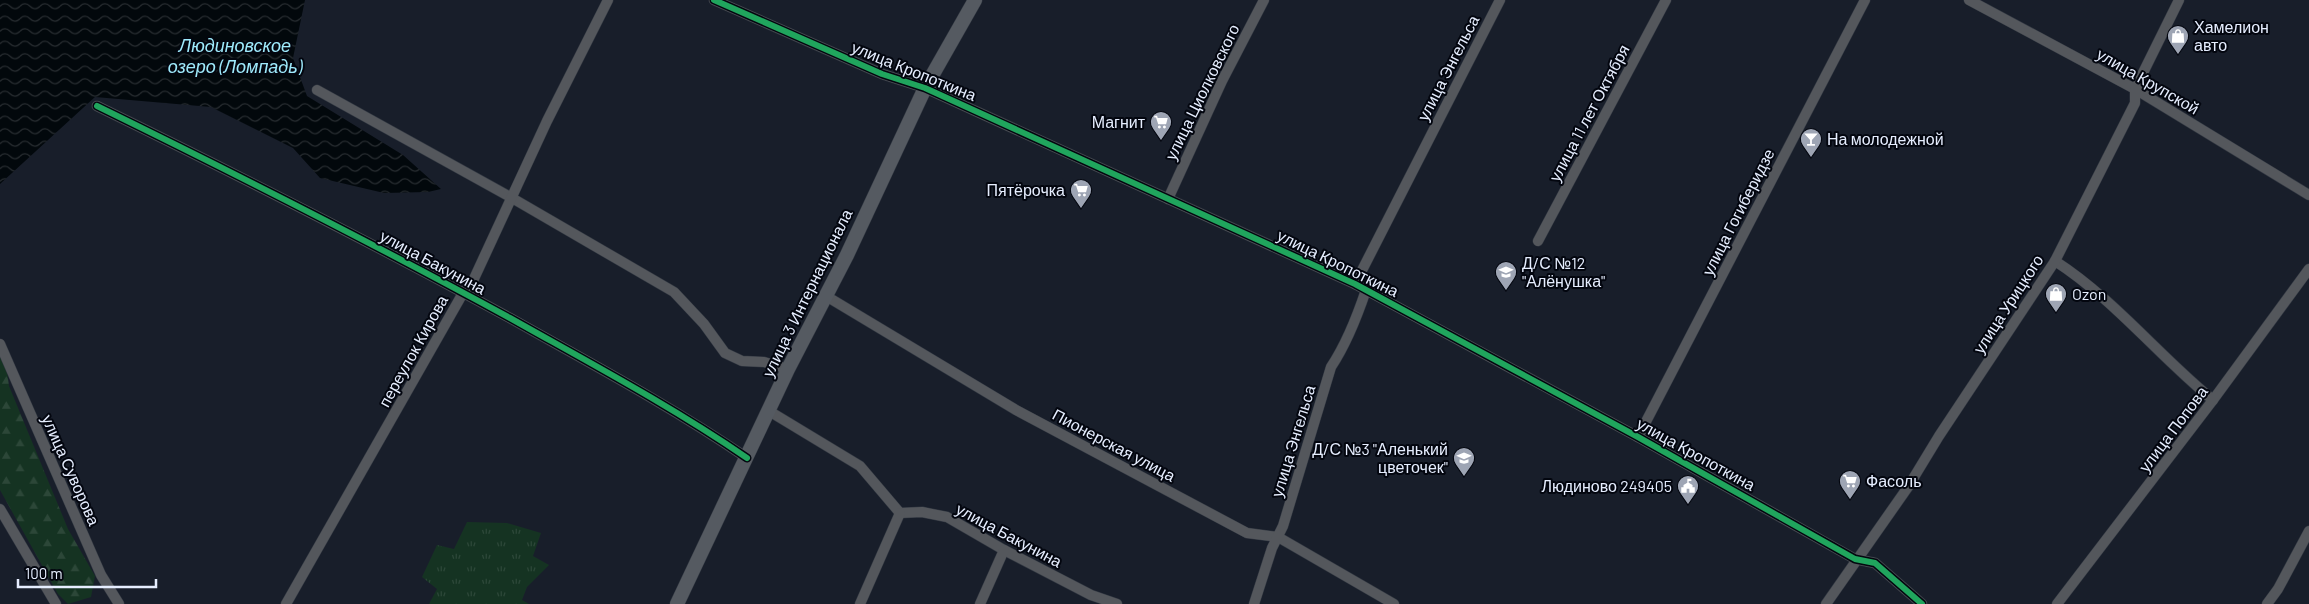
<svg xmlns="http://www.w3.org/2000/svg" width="2309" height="604" font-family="Barlow,sans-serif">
	<defs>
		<pattern id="grass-tufts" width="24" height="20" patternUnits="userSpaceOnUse" patternTransform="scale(1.25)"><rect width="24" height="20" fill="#153322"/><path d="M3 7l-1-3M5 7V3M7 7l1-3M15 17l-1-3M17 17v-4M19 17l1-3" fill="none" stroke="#2c4738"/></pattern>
		<pattern id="forest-firs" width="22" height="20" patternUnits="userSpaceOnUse" patternTransform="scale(1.25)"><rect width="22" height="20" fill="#153322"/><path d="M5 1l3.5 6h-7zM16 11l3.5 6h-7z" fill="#2c4738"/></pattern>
		<pattern id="water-waves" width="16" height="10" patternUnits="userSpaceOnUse" patternTransform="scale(1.25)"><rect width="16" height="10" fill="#02080c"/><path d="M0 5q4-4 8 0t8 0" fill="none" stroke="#272c30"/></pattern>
	</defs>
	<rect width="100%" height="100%" fill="#181e2a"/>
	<path fill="url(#grass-tufts)" d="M467 522 507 523 541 533 533 556 549 565 527 587 522 600 529 604H429L437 589 422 577 437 545 454 549Z"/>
	<path fill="url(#forest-firs)" d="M0 356 6 363 9 386 68 529 95 576 91 597 68 604 58 594 0 490Z"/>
	<path fill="url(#water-waves)" d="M0 0H305L293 58 307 96 403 155 441 189 428 192 384 193 320 178 293 148 211 107 95 97 0 184Z"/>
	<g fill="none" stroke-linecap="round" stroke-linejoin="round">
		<g stroke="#323842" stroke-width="11">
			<g id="street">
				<path d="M714 0 882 74 925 88 1355 284 1638 437 1855 559 1875 563 1922 604"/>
				<path d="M1969 0 2135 89 2309 195"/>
				<path d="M317 90 512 198 674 292 704 324 725 353 742 361 764 362 788 369"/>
				<path d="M97 106C236 174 374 244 510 318 590 363 671 406 747 458"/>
				<path d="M1168 199 1222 81 1264 0"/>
				<path d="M1538 241 1666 0"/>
				<path d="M2055 261C2114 299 2159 356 2213 400"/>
				<path d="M1355 284 1500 0"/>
				<path d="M826 296 1016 410 1247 533 1278 537 1394 604"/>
				<path d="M0 344 101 575 119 604"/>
				<path d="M769 411 860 466 900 513 922 512 947 517 1004 550 1091 595 1117 604"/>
				<path d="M1638 437 1865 0"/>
				<path d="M0 509 56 604"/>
				<path d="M286 604 463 293 472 283 547 121 608 0"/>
				<path d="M860 604 900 513"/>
				<path d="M980 604 1004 550"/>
				<path d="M1254 604 1272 548 1283 526 1331 367C1347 343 1357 317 1366 290"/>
				<path d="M1826 604 1908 487 1939 436 2055 261 2135 103V89L2179 0"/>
				<path d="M2057 604 2213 400 2309 269"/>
				<path d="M2267 604 2278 589 2309 531"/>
			</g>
		</g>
		<g stroke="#323842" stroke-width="15">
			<path id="secondary" d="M677 604 788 369 847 255 925 88 975 0"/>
		</g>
		<use href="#street" stroke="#54575c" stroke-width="10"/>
		<use href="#secondary" stroke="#555a61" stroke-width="14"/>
		<g stroke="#03060f" stroke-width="9">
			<g id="cycleway">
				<path d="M714 0 882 74 925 88 1355 284 1638 437 1855 559 1875 563 1922 604"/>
				<path d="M97 106C236 174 374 244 510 318 590 363 671 406 747 458"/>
			</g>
		</g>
		<use href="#cycleway" stroke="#20a55d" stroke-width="6"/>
	</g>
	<defs>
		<g id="shop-pin" transform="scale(1.125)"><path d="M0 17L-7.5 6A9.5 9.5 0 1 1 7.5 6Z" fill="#9ea5b4" stroke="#03060f"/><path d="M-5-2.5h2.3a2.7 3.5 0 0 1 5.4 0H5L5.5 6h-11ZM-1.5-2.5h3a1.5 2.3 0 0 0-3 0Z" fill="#fff"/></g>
		<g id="supermarket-pin" transform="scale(1.125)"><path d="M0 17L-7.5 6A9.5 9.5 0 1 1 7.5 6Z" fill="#9ea5b4" stroke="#03060f"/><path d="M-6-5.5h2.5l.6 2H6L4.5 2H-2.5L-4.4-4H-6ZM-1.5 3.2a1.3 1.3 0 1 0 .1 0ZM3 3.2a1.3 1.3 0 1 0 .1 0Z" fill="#fff"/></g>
		<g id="bar-pin" transform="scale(1.125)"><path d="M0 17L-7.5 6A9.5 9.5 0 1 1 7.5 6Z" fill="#9ea5b4" stroke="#03060f"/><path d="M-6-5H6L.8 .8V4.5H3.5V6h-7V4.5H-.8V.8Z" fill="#fff"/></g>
		<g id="school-pin" transform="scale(1.125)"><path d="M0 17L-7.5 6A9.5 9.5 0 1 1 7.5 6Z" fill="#9ea5b4" stroke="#03060f"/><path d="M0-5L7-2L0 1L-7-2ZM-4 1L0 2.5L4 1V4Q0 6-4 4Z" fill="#fff"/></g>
		<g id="civic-pin" transform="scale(1.125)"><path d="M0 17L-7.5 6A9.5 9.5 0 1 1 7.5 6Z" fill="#9ea5b4" stroke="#03060f"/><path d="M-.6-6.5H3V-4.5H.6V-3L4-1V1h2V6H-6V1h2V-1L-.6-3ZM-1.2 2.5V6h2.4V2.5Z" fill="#fff"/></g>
	</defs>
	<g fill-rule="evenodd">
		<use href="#shop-pin" x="2178" y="36"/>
		<use href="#supermarket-pin" x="1161" y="122"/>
		<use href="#bar-pin" x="1811" y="139"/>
		<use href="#supermarket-pin" x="1081" y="190"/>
		<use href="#school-pin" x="1506" y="272"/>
		<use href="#shop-pin" x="2056" y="294"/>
		<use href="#school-pin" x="1464" y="458"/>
		<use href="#supermarket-pin" x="1850" y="481"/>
		<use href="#civic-pin" x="1688" y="486"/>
	</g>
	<g text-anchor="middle" stroke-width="4" stroke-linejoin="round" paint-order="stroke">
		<g font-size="16" fill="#e6eeff" stroke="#03060f" text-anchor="start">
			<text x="2194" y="33">Хамелион<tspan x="2194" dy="18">авто</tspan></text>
			<text x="1145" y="128" text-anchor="end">Магнит</text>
			<text x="1827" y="145">На молодежной</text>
			<text x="1065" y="196" text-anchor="end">Пятёрочка</text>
			<text x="1522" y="269">Д/С №12<tspan x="1522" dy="18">"Алёнушка"</tspan></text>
			<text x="2072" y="300">Ozon</text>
			<text x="1448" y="455" text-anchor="end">Д/С №3 "Аленький<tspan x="1448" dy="18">цветочек"</tspan></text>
			<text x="1866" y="487">Фасоль</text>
			<text x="1672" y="492" text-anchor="end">Людиново 249405</text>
		</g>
		<g font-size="16" fill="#e6eeff" stroke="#03060f">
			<text transform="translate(1448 68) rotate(-63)" y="6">улица Энгельса</text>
			<text transform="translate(914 71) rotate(22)" y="6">улица Кропоткина</text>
			<text transform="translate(2148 81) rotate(30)" y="6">улица Крупской</text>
			<text transform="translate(1202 92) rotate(-64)" y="6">улица Циолковского</text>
			<text transform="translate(1589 113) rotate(-62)" y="6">улица 11 лет Октября</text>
			<text transform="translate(1738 212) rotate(-63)" y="6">улица Гогиберидзе</text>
			<text transform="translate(433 262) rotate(28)" y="6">улица Бакунина</text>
			<text transform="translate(1338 263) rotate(26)" y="6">улица Кропоткина</text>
			<text transform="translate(807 293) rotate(-64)" y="6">улица 3 Интернационала</text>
			<text transform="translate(2008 304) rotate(-57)" y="6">улица Урицкого</text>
			<text transform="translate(413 351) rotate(-61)" y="6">переулок Кирова</text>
			<text transform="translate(2173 429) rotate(-53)" y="6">улица Попова</text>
			<text transform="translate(1293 441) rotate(-73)" y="6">улица Энгельса</text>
			<text transform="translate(1114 445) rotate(28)" y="6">Пионерская улица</text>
			<text transform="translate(1696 454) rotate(29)" y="6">улица Кропоткина</text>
			<text transform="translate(71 470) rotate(66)" y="6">улица Суворова</text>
			<text transform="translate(1009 535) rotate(28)" y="6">улица Бакунина</text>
		</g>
		<g font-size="18" font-style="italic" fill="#9febfd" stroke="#03060f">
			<text x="235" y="52">Людиновское<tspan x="235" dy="21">озеро (Ломпадь)</tspan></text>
		</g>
	</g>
	<path d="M18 579v8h138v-8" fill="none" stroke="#e6eeff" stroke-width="2.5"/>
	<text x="25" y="579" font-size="15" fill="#e6eeff" stroke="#03060f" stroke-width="4" paint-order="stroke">100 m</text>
</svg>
